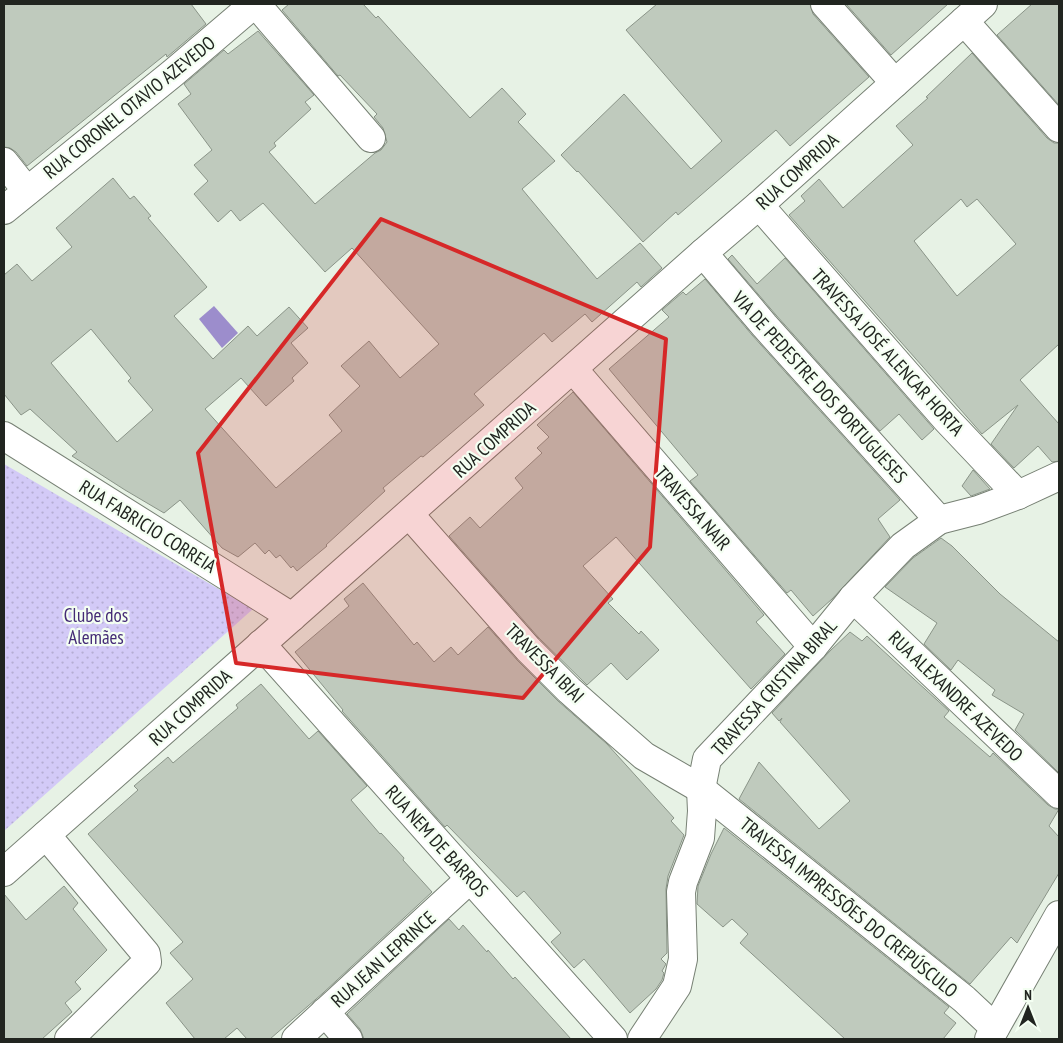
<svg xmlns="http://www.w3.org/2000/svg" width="1063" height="1043" font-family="'PT Sans Narrow',sans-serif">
	<defs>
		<pattern id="park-dots" width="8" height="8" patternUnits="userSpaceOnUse" patternTransform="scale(1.25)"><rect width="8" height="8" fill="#d3caf7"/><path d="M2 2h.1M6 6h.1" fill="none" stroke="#b5add3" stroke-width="1.8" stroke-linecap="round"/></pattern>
	</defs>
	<rect width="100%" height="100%" fill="#e7f2e5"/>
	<path fill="url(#park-dots)" d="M4 464 253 609 4 831Z"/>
	<path fill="#9c8dcc" d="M214 306 238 333 222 348 199 319Z"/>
	<g fill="#bfcabd" stroke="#8a9488" fill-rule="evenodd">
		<path d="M4 4H191L206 24 167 57 166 54 27 166 16 152 10 148 4 147Z"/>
		<path d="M289 4H363L376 18 378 16 470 118 502 88 526 114 518 122 555 161 522 189 597 279 640 243 662 268 641 287 637 282 592 322 585 314 552 342 544 333 474 394 484 405 423 457 421 456 383 488 385 491 326 545 327 546 297 571 293 566 291 568 280 555 276 558 269 550 265 554 255 543 238 557 222 548 180 500 164 513 125 490 72 456 77 452 30 409 21 415 4 394V275L17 264 32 281 72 247 56 228 113 178 130 199 134 196 151 216 148 218 207 287 174 316 213 359 248 326 257 336 289 307 308 328 291 343 308 363 292 378 294 381 266 406 241 378 205 409 276 488 342 431 329 415 360 386 341 366 369 341 400 378 439 344 352 248 325 272 263 203 240 221 231 210 218 222 194 194 208 181 194 165 212 150 178 104 191 94 184 84 224 50 228 54 258 31 314 95 305 102 311 109 274 143 276 146 269 152 315 204 375 153 381 150 387 142 383 128 374 117 377 114 340 75 338 76 282 10ZM91 329 131 378 128 381 153 410 117 442 51 363Z"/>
		<path d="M657 4H810L813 14 869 77 790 146 776 130 678 215 676 212 643 242 578 171 577 172 561 155 624 94 691 169 722 141 626 30Z"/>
		<path d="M846 4H948L891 55Z"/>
		<path d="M1032 4H1059V105L997 35Z"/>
		<path d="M972 53 1047 138 1054 143H1059V344L1020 380 1059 424V461L1052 462 1038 446 1014 468 991 444 1018 405 982 434 789 215 805 201 801 196 819 179 843 208 913 145 896 126 928 98 926 97ZM961 199 967 207 977 199 1016 244 957 296 914 241Z"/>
		<path d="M732 255 757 284 785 258 934 429 922 440 899 414 880 431 776 315 728 259Z"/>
		<path d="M705 279 752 335 900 500 878 519 890 537 832 599 813 616 791 590 787 593 690 481 698 475 609 369 669 317 662 310 683 292 686 295Z"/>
		<path d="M573 392 764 615 756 622 785 654 751 689 616 537 583 566 613 599 608 603 639 634 641 631 659 650 627 680 611 663 587 685 539 638 449 536 470 517 480 528 523 488 515 478 542 453 537 448 549 437 537 425Z"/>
		<path d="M973 470 990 489 971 496 962 486Z"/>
		<path d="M941 538 952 546 1000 594 1059 642V773L1015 730 1024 714 992 695 995 690 958 660 951 670 924 644 937 623 885 587 913 558Z"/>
		<path d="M363 583 414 645 417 642 434 662 451 647 458 655 488 627 517 660 558 701 607 744 674 818 671 821 684 835 668 876 666 889 667 953 661 959 666 964 662 971 664 973 662 980 656 989 630 1013 584 959 574 968 551 942 561 933 524 891 517 897 447 825 445 827 342 711 343 710 295 652 349 606 344 599Z"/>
		<path d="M850 632 862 641 867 636 949 711 944 717 990 757 993 753 1048 805 1055 809H1059L1049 826 1059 837V873L1017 943 1011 937 970 984 739 799 759 762 819 829 850 801 780 722 782 718 779 721 772 713 831 650Z"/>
		<path d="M261 684 309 739 318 731 367 786 351 800 380 834 381 833 404 858 403 860 432 892 323 993 270 1039H247L237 1028 224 1039H195L166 1003 193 979 170 953 183 942 88 834 138 790 134 786 168 757 173 763 238 708 236 705Z"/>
		<path d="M724 828 949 1007 944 1013 956 1023 943 1039H845L740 943 748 934 732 919 723 927 697 904 698 886 711 854Z"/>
		<path d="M64 886 78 903 73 909 107 950 75 982 81 989 65 1003 72 1012 42 1039H4V894L26 920Z"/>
		<path d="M449 919 459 930 463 925 487 952 488 950 513 979 515 977 571 1039H364L360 1029 347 1014Z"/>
	</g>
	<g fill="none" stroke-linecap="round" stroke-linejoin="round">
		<g stroke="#778074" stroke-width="30">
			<g id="minor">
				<path d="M256 4 371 138"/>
				<path d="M825 4 895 83"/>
				<path d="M964 21 1059 128"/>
				<path d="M4 162 27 191"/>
				<path d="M759 205 946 419 1018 495"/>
				<path d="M4 210 173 73 254 4"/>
				<path d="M703 253 764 325 939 520"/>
				<path d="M573 369 813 647"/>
				<path d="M4 436 292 617"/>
				<path d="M409 514 528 649 569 690 604 721 644 756 701 789 964 999 995 1028"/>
				<path d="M853 598 1059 794"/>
				<path d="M261 644 613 1039"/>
				<path d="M46 835 146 954 147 962 69 1039"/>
				<path d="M4 872 703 253 759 205 983 4"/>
				<path d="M325 1012 348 1039"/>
				<path d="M296 1039 470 879"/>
				<path d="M642 1039 677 986 683 959 681 892 683 882 700 838 702 811 701 789 707 759 813 647 853 598 903 546 939 520 978 510 1018 495 1059 476"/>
				<path d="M989 1039 1059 915"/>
			</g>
		</g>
		<use href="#minor" stroke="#fff" stroke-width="28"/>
	</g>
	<path fill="#d62828" fill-opacity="0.2" stroke="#d62828" stroke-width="4" stroke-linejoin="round" d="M381 219 666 339 650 547 523 698 236 663 198 453Z"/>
	<g text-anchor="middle" stroke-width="4.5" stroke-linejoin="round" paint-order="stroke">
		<g font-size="19" fill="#212520" stroke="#f4fff2">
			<text transform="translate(129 107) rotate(-39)" y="7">RUA CORONEL OTAVIO AZEVEDO</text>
			<text transform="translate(797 171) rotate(-42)" y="7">RUA COMPRIDA</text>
			<text transform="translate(888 352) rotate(48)" y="7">TRAVESSA JOSÉ ALENCAR HORTA</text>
			<text transform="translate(820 387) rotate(48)" y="7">VIA DE PEDESTRE DOS PORTUGUESES</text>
			<text transform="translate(494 439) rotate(-42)" y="7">RUA COMPRIDA</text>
			<text transform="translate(693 508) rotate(49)" y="7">TRAVESSA NAIR</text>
			<text transform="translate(148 526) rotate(32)" y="7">RUA FABRICIO CORREIA</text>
			<text transform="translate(545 663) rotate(45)" y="7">TRAVESSA IBIAI</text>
			<text transform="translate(774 687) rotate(-48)" y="7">TRAVESSA CRISTINA BIRAL</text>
			<text transform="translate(956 696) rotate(44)" y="7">RUA ALEXANDRE AZEVEDO</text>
			<text transform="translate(190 707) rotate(-42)" y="7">RUA COMPRIDA</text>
			<text transform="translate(437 841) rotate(48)" y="7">RUA NEM DE BARROS</text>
			<text transform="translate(849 907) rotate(39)" y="7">TRAVESSA IMPRESSÕES DO CREPÚSCULO</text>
			<text transform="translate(383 959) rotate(-42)" y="7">RUA JEAN LEPRINCE</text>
		</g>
		<g font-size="19" fill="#442b76" stroke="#f4fff2">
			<text x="96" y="622">Clube dos<tspan x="96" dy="22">Alemães</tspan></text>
		</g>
	</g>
	<rect width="1063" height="1043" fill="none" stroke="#212520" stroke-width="10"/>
	<g transform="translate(1028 1008)" stroke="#f4fff2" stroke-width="4" paint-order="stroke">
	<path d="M0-4L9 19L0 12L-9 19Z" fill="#212520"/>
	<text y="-8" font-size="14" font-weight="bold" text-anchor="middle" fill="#212520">N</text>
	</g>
</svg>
